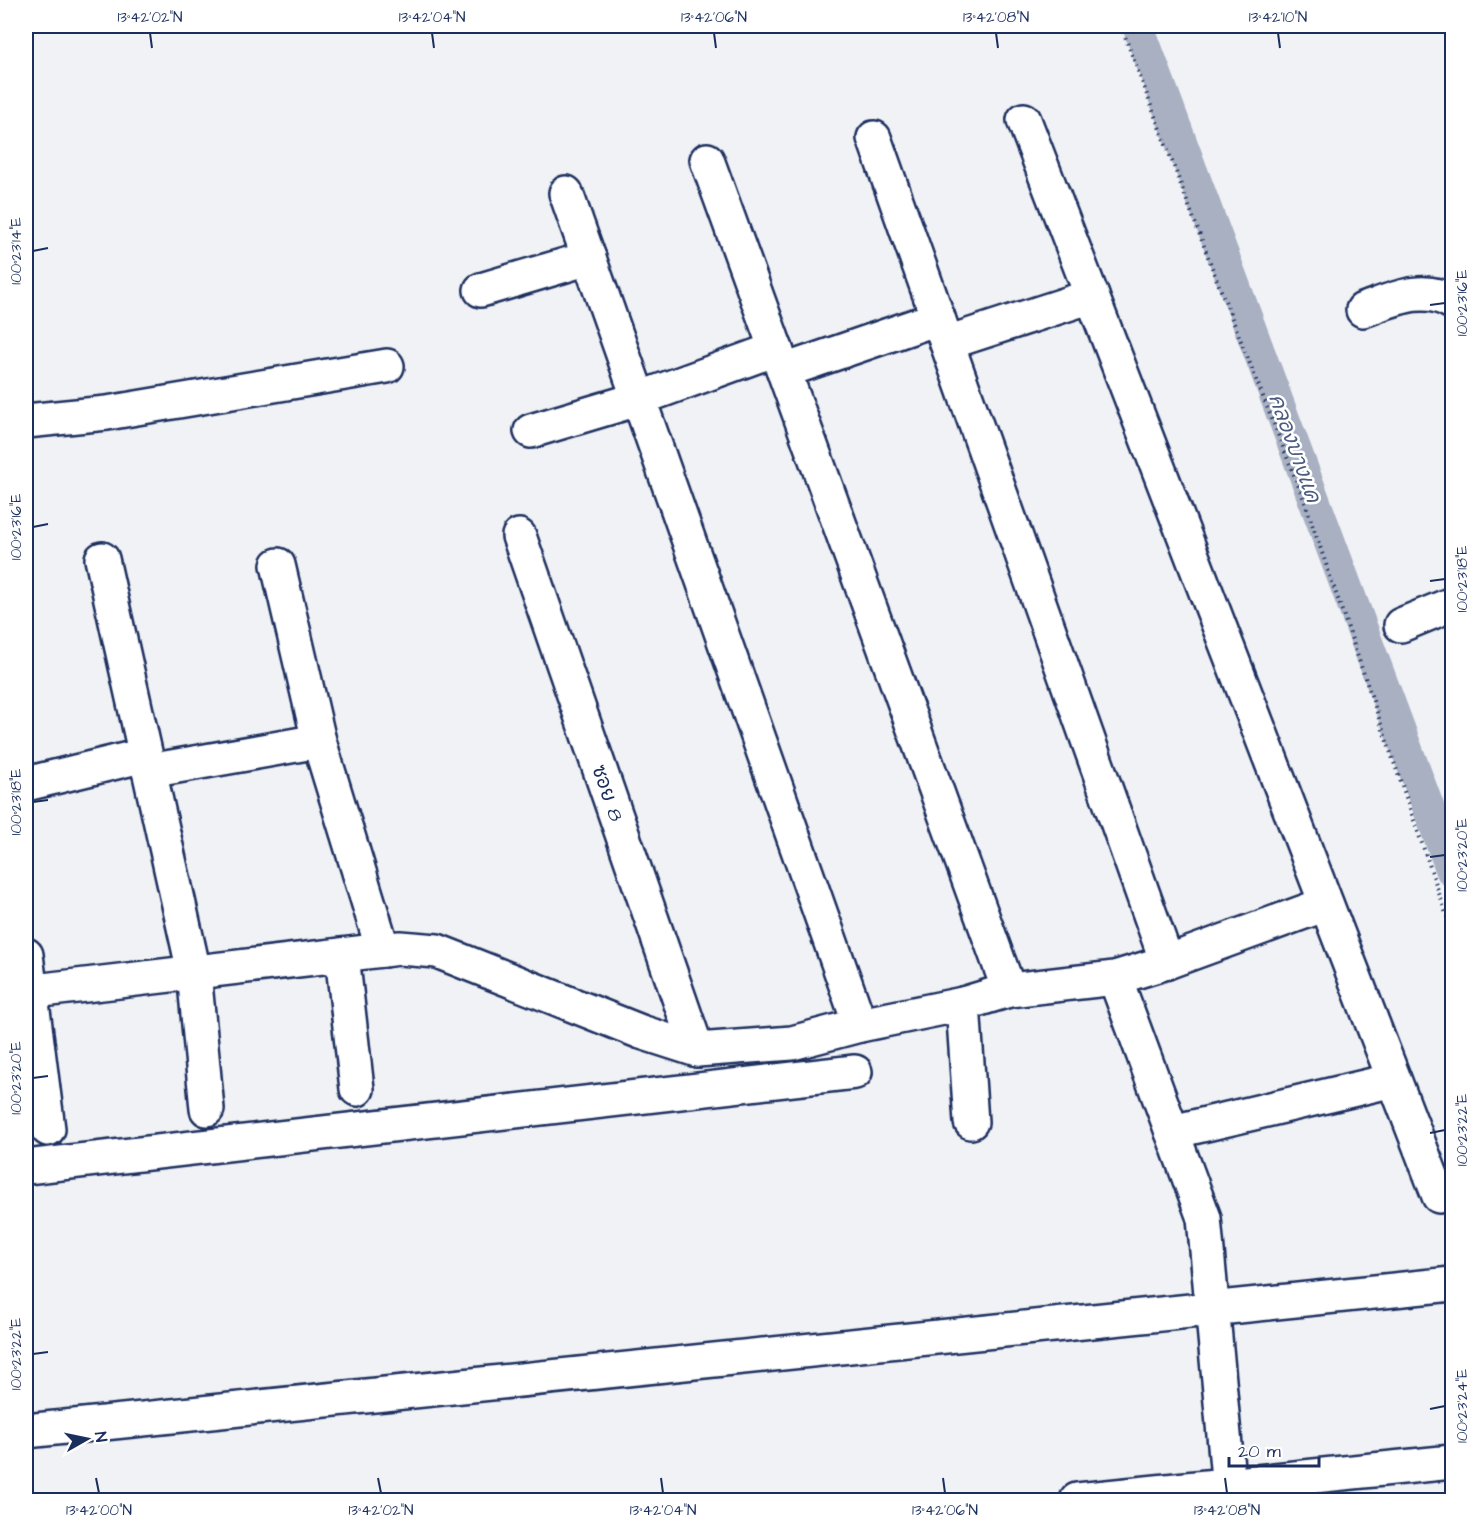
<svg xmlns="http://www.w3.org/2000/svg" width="1478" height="1526" font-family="'Architects Daughter','Playpen Sans Thai',sans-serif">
	<rect width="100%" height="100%" fill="#f1f2f5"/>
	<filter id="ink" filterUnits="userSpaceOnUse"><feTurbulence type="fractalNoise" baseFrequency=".0167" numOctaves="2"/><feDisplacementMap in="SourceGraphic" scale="12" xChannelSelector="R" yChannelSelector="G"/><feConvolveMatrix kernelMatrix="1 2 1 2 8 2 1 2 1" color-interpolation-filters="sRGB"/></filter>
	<g filter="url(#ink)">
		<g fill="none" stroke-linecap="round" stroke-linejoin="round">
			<path stroke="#a8b0c2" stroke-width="32" d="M1138 26 1452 871"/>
			<g stroke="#1b2f5e" stroke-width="38">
				<g id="minor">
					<path d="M1024 120 1439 1196"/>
					<path d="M874 138 1167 962"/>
					<path d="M707 160 1009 990"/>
					<path d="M566 193 860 1025"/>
					<path d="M481 290 589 258"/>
					<path d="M1363 310C1392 300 1423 284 1452 302"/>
					<path d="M947 343 1092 296"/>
					<path d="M784 371 938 318"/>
					<path d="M26 421 107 413 387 366"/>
					<path d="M531 431 638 399 776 349"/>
					<path d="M519 536 697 1050"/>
					<path d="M102 559 194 972 207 1109"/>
					<path d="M278 565 319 741 383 950"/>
					<path d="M1401 625 1452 604"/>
					<path d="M149 771 319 741"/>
					<path d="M26 784 145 755"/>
					<path d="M26 955 48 1129"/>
					<path d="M342 955 357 1089"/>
					<path d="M1115 978 1204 1218 1230 1500"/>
					<path d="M26 992 400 948 437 951 641 1032 697 1050 792 1043 860 1025 963 1004 1009 990 1115 978 1167 962 1326 904"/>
					<path d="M963 1004 971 1122"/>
					<path d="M1172 1132 1394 1080"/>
					<path d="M26 1167 855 1072"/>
					<path d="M26 1431 1452 1284"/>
					<path d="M1077 1500 1452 1462"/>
				</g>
			</g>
			<path stroke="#1b2f5e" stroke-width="4" stroke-dasharray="1.5 4.5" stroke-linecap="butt" d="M1121 26 1216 278 1304 500 1452 931"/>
			<use href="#minor" stroke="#fff" stroke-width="33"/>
		</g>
	</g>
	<path fill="none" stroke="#1b2f5e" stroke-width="2" d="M150 33 152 48M432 33 434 48M714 33 716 48M996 33 998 48M1278 33 1280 48M33 251 48 248M1430 305 1445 303M33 527 48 524M1430 581 1445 579M33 802 48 800M1430 857 1445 855M33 1078 48 1076M1430 1133 1445 1130M33 1354 48 1352M1430 1409 1445 1406M96 1478 99 1493M378 1478 381 1493M661 1478 663 1493M943 1478 945 1493M1225 1478 1227 1493"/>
	<g text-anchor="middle" stroke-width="5" stroke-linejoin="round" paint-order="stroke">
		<g font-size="20" fill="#1b2f5e" stroke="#fff">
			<text transform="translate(608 793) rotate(71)" y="7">ซอย 8</text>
		</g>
		<g font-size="21" font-style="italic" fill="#4c5c81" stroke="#fff">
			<text transform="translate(1295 448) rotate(70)" y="7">คลองบางแค</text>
		</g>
	</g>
	<rect width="1478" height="1526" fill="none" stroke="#fff" stroke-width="66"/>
	<g transform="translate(87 1439) rotate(81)" stroke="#ffffff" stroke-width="4.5" paint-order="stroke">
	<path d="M0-4.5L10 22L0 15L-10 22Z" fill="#1b2f5e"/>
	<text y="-9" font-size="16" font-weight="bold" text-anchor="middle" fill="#1b2f5e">N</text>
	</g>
	<path d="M1229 1457v9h90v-9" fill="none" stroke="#1b2f5e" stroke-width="3"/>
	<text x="1238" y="1457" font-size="18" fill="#1b2f5e" stroke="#ffffff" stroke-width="4.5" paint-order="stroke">20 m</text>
	<rect x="33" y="33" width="1412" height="1460" fill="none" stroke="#1b2f5e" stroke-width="2"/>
	<g font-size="15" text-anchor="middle" fill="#1b2f5e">
		<text x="150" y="22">13°42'02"N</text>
		<text x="432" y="22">13°42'04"N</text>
		<text x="714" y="22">13°42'06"N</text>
		<text x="996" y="22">13°42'08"N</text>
		<text x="1278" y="22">13°42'10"N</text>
		<text transform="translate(16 251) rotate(-90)" y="5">100°23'14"E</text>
		<text transform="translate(1462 303) rotate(-90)" y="5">100°23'16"E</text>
		<text transform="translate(16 527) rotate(-90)" y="5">100°23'16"E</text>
		<text transform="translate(1462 579) rotate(-90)" y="5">100°23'18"E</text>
		<text transform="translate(16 802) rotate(-90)" y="5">100°23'18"E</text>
		<text transform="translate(1462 855) rotate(-90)" y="5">100°23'20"E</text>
		<text transform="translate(16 1078) rotate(-90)" y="5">100°23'20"E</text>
		<text transform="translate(1462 1130) rotate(-90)" y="5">100°23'22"E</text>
		<text transform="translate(16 1354) rotate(-90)" y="5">100°23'22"E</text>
		<text transform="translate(1462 1406) rotate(-90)" y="5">100°23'24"E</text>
		<text x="99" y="1515">13°42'00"N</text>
		<text x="381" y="1515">13°42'02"N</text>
		<text x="663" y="1515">13°42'04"N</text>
		<text x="945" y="1515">13°42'06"N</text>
		<text x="1227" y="1515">13°42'08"N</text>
	</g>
</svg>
